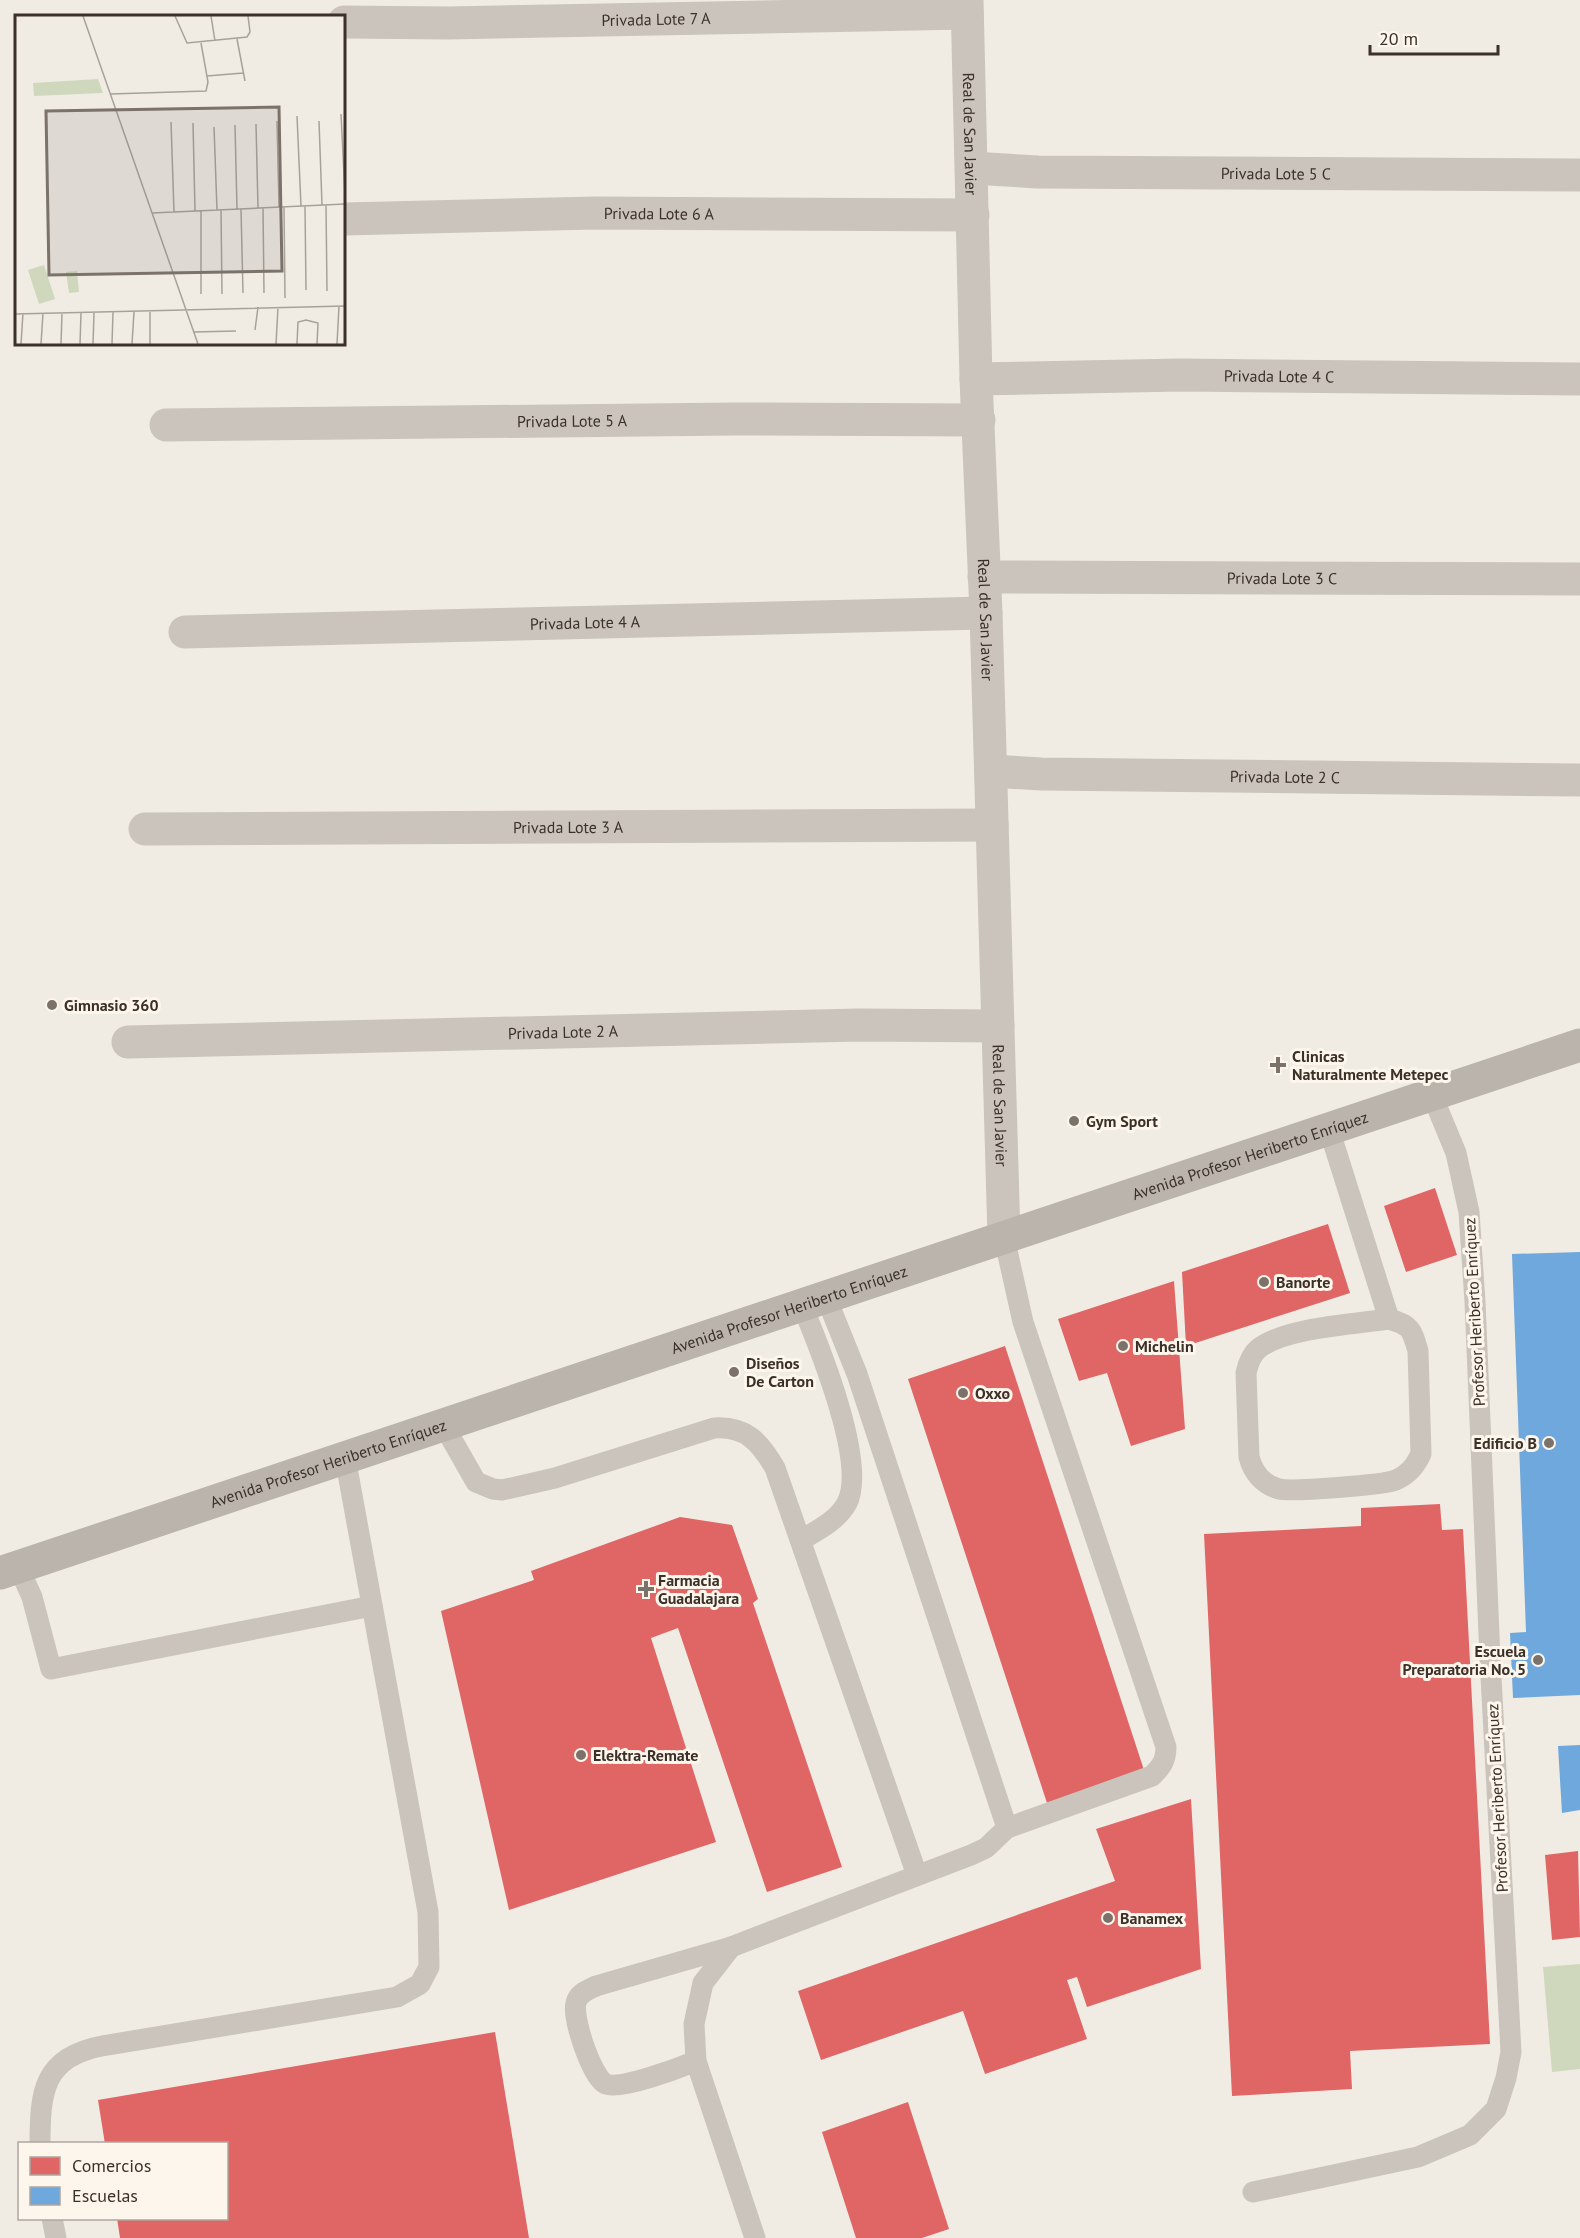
<svg xmlns="http://www.w3.org/2000/svg" width="1580" height="2238" font-family="'PT Sans',sans-serif">
	<rect width="100%" height="100%" fill="#f0ece4"/>
	<path fill="#cfd8bc" d="M1580 1964V2069L1552 2072 1543 1967Z"/>
	<g fill="#e06666">
		<path d="M1435 1188 1457 1255 1406 1272 1384 1206Z"/>
		<path d="M1328 1224 1350 1293 1186 1346 1182 1272Z"/>
		<path d="M1174 1281 1185 1429 1131 1446 1107 1373 1079 1381 1058 1319Z"/>
		<path d="M1005 1346 1144 1770 1047 1803 908 1379Z"/>
		<path d="M1440 1504 1442 1530 1463 1529 1490 2044 1350 2051 1352 2089 1232 2096 1204 1534 1361 1526V1508Z"/>
		<path d="M680 1517 732 1525 758 1599 753 1603 842 1867 767 1892 678 1628 651 1638 716 1842 509 1910 441 1611 534 1580 531 1571Z"/>
		<path d="M1191 1799 1201 1969 1087 2007 1077 1977 1067 1980 1087 2039 985 2074 963 2011 821 2060 798 1991 1115 1881 1096 1829Z"/>
		<path d="M1578 1851 1580 1937 1552 1940 1545 1855Z"/>
		<path d="M495 2032 529 2238H120L117 2218H226V2144H105L98 2100Z"/>
		<path d="M908 2102 949 2229 922 2238H856L822 2132Z"/>
	</g>
	<g fill="#6fa8dc">
		<path d="M1580 1252V1695L1513 1698 1510 1633 1526 1632 1512 1254Z"/>
		<path d="M1580 1745V1810L1562 1813 1558 1746Z"/>
	</g>
	<g fill="none" stroke-linecap="round" stroke-linejoin="round">
		<g stroke="#cac4bc" stroke-width="21">
			<path d="M1329 1129 1389 1319"/>
			<path d="M826 1297 857 1374 1007 1828"/>
			<path d="M1389 1319C1411 1325 1412 1330 1418 1351L1421 1454C1415 1466 1409 1474 1396 1480 1384 1485 1292 1492 1279 1489 1263 1485 1253 1472 1249 1457L1246 1373C1248 1364 1251 1355 1258 1349 1283 1328 1356 1324 1389 1319Z"/>
			<path d="M443 1424 476 1482 493 1489 502 1490 555 1478 714 1428C746 1426 760 1442 775 1468L917 1875"/>
			<path d="M801 1540C818 1530 837 1521 847 1503 867 1463 819 1346 802 1305"/>
			<path d="M18 1566 32 1597 51 1669 372 1606"/>
			<path d="M731 1947 703 1983 694 2024 696 2061 755 2238"/>
			<path d="M696 2061C679 2068 621 2090 606 2084 592 2078 572 2018 576 2003 578 1993 588 1990 596 1986L731 1947 971 1855 986 1848 1007 1828 1152 1776C1161 1767 1166 1761 1166 1747L1023 1322 1004 1237"/>
			<path d="M40 2144C40 2092 43 2057 102 2046L397 1997 420 1984 429 1967 428 1912 345 1457"/>
			<path d="M1253 2192 1418 2157 1470 2135 1496 2109 1506 2078 1511 2052 1490 1658 1475 1302 1469 1212 1456 1153 1432 1095"/>
			<path d="M52 2218 56 2238"/>
		</g>
		<g stroke="#cac4bc" stroke-width="33">
			<path id="s1" d="M967 0 976 379 986 613 1004 1237"/>
			<path id="s2" d="M344 22 448 23 967 13"/>
			<path id="s3" d="M972 168 1038 172 1580 175"/>
			<path id="s4" d="M344 219 596 213 973 215"/>
			<path id="s5" d="M976 379 1181 375 1580 379"/>
			<path id="s6" d="M166 425 735 419 979 420"/>
			<path id="s7" d="M984 577 1580 579"/>
			<path id="s8" d="M185 632 986 613"/>
			<path id="s9" d="M991 771 1041 774 1580 780"/>
			<path id="s10" d="M145 829 992 825"/>
			<path id="s11" d="M128 1042 859 1025 998 1026"/>
		</g>
		<path stroke="#bab4ac" stroke-width="33" id="s12" d="M0 1573 1580 1045"/>
	</g>
	<g fill="#7b726a" stroke="#fcf6ec" stroke-width="2">
		<circle cx="52" cy="1005" r="6"/>
		<path d="M1275 1056h6v6h6v6h-6v6h-6v-6h-6v-6h6z"/>
		<circle cx="1074" cy="1121" r="6"/>
		<circle cx="1264" cy="1282" r="6"/>
		<circle cx="1123" cy="1346" r="6"/>
		<circle cx="734" cy="1372" r="6"/>
		<circle cx="963" cy="1393" r="6"/>
		<circle cx="1549" cy="1443" r="6"/>
		<path d="M643 1580h6v6h6v6h-6v6h-6v-6h-6v-6h6z"/>
		<circle cx="1538" cy="1660" r="6"/>
		<circle cx="581" cy="1755" r="6"/>
		<circle cx="1108" cy="1918" r="6"/>
	</g>
	<g text-anchor="middle" stroke-width="6" stroke-linejoin="round" paint-order="stroke">
		<g font-size="16" fill="#3c3129" stroke="#fcf6ec">
			<text dy="6" stroke="none"><textPath href="#s2" startOffset="312">Privada Lote 7 A</textPath></text>
			<text dy="6" stroke="none"><textPath href="#s1" startOffset="134">Real de San Javier</textPath></text>
			<text dy="6" stroke="none"><textPath href="#s3" startOffset="304">Privada Lote 5 C</textPath></text>
			<text dy="6" stroke="none"><textPath href="#s4" startOffset="315">Privada Lote 6 A</textPath></text>
			<text dy="6" stroke="none"><textPath href="#s5" startOffset="303">Privada Lote 4 C</textPath></text>
			<text dy="6" stroke="none"><textPath href="#s6" startOffset="406">Privada Lote 5 A</textPath></text>
			<text dy="6" stroke="none"><textPath href="#s7" startOffset="298">Privada Lote 3 C</textPath></text>
			<text dy="6" stroke="none"><textPath href="#s1" startOffset="620">Real de San Javier</textPath></text>
			<text dy="6" stroke="none"><textPath href="#s8" startOffset="400">Privada Lote 4 A</textPath></text>
			<text dy="6" stroke="none"><textPath href="#s9" startOffset="294">Privada Lote 2 C</textPath></text>
			<text dy="6" stroke="none"><textPath href="#s10" startOffset="423">Privada Lote 3 A</textPath></text>
			<text dy="6" stroke="none"><textPath href="#s11" startOffset="435">Privada Lote 2 A</textPath></text>
			<text dy="6" stroke="none"><textPath href="#s1" startOffset="1106">Real de San Javier</textPath></text>
			<text dy="6" stroke="none"><textPath href="#s12" startOffset="1318">Avenida Profesor Heriberto Enríquez</textPath></text>
			<text dy="6" stroke="none"><textPath href="#s12" startOffset="832">Avenida Profesor Heriberto Enríquez</textPath></text>
			<text transform="translate(1474 1312) rotate(-93)" y="6">Profesor Heriberto Enríquez</text>
			<text dy="6" stroke="none"><textPath href="#s12" startOffset="346">Avenida Profesor Heriberto Enríquez</textPath></text>
			<text transform="translate(1497 1798) rotate(-93)" y="6">Profesor Heriberto Enríquez</text>
		</g>
		<g font-size="16" font-weight="bold" fill="#3c3129" stroke="#fcf6ec" text-anchor="start">
			<text x="64" y="1011">Gimnasio 360</text>
			<text x="1292" y="1062">Clinicas<tspan x="1292" dy="18">Naturalmente Metepec</tspan></text>
			<text x="1086" y="1127">Gym Sport</text>
			<text x="1276" y="1288">Banorte</text>
			<text x="1135" y="1352">Michelin</text>
			<text x="746" y="1369">Diseños<tspan x="746" dy="18">De Carton</tspan></text>
			<text x="975" y="1399">Oxxo</text>
			<text x="1537" y="1449" text-anchor="end">Edificio B</text>
			<text x="658" y="1586">Farmacia<tspan x="658" dy="18">Guadalajara</tspan></text>
			<text x="1526" y="1657" text-anchor="end">Escuela<tspan x="1526" dy="18">Preparatoria No. 5</tspan></text>
			<text x="593" y="1761">Elektra-Remate</text>
			<text x="1120" y="1924">Banamex</text>
		</g>
	</g>
	<g transform="translate(15 15)">
		<rect width="330" height="330" fill="#f0ece4"/>
		<path d="M83 64 88 78 19 81 18 68ZM29 250 40 284 24 289 13 255ZM62 256 64 277 54 278 51 257Z" fill="#cfd8bc"/>
		<path fill="none" stroke="#a8a199" stroke-width="1.5" d="M68 1 183 329M160 1 172 28 232 22 235 17 233 1M196 1 200 26M222 24 230 66M192 61 228 58M95 79 191 76 193 67 186 28M326 99 330 180M282 101 286 191M262 106 264 192M304 106 307 190M156 107 159 197M178 108 180 196M241 109 243 193M220 110 222 194M199 112 202 195M311 190 312 276M290 191 291 275M269 192 270 283M248 193 249 278M226 194 228 278M206 195 207 279M186 196V279M137 198 330 189M0 299 330 291M240 315 243 292M179 317 221 316M6 329 8 298M26 329 28 298M46 329 47 298M65 329 66 298M78 329 79 298M97 329 98 297M117 329 119 297M135 329V296M261 329 263 292M282 329 283 307 291 305 303 308 302 329M322 329 324 291"/>
		<path fill="#7b726a" fill-opacity="0.15" stroke="#7b726a" stroke-width="3" d="M264 92 267 256 34 260 31 96Z"/>
		<rect width="330" height="330" fill="none" stroke="#3c3129" stroke-width="3"/>
	</g>
	<rect x="18" y="2142" width="210" height="78" fill="#fcf6ec" stroke="#afa79e" stroke-width="1.5"/>
	<rect x="30" y="2157" width="30" height="18" fill="#e06666" stroke="#afa79e" stroke-width="1.5"/>
	<text x="72" y="2172" font-size="18" fill="#3c3129">Comercios</text>
	<rect x="30" y="2187" width="30" height="18" fill="#6fa8dc" stroke="#afa79e" stroke-width="1.5"/>
	<text x="72" y="2202" font-size="18" fill="#3c3129">Escuelas</text>
	<path d="M1370 45v9h128v-9" fill="none" stroke="#3c3129" stroke-width="3"/>
	<text x="1379" y="45" font-size="18" fill="#3c3129" stroke="#fcf6ec" stroke-width="4.5" paint-order="stroke">20 m</text>
</svg>
